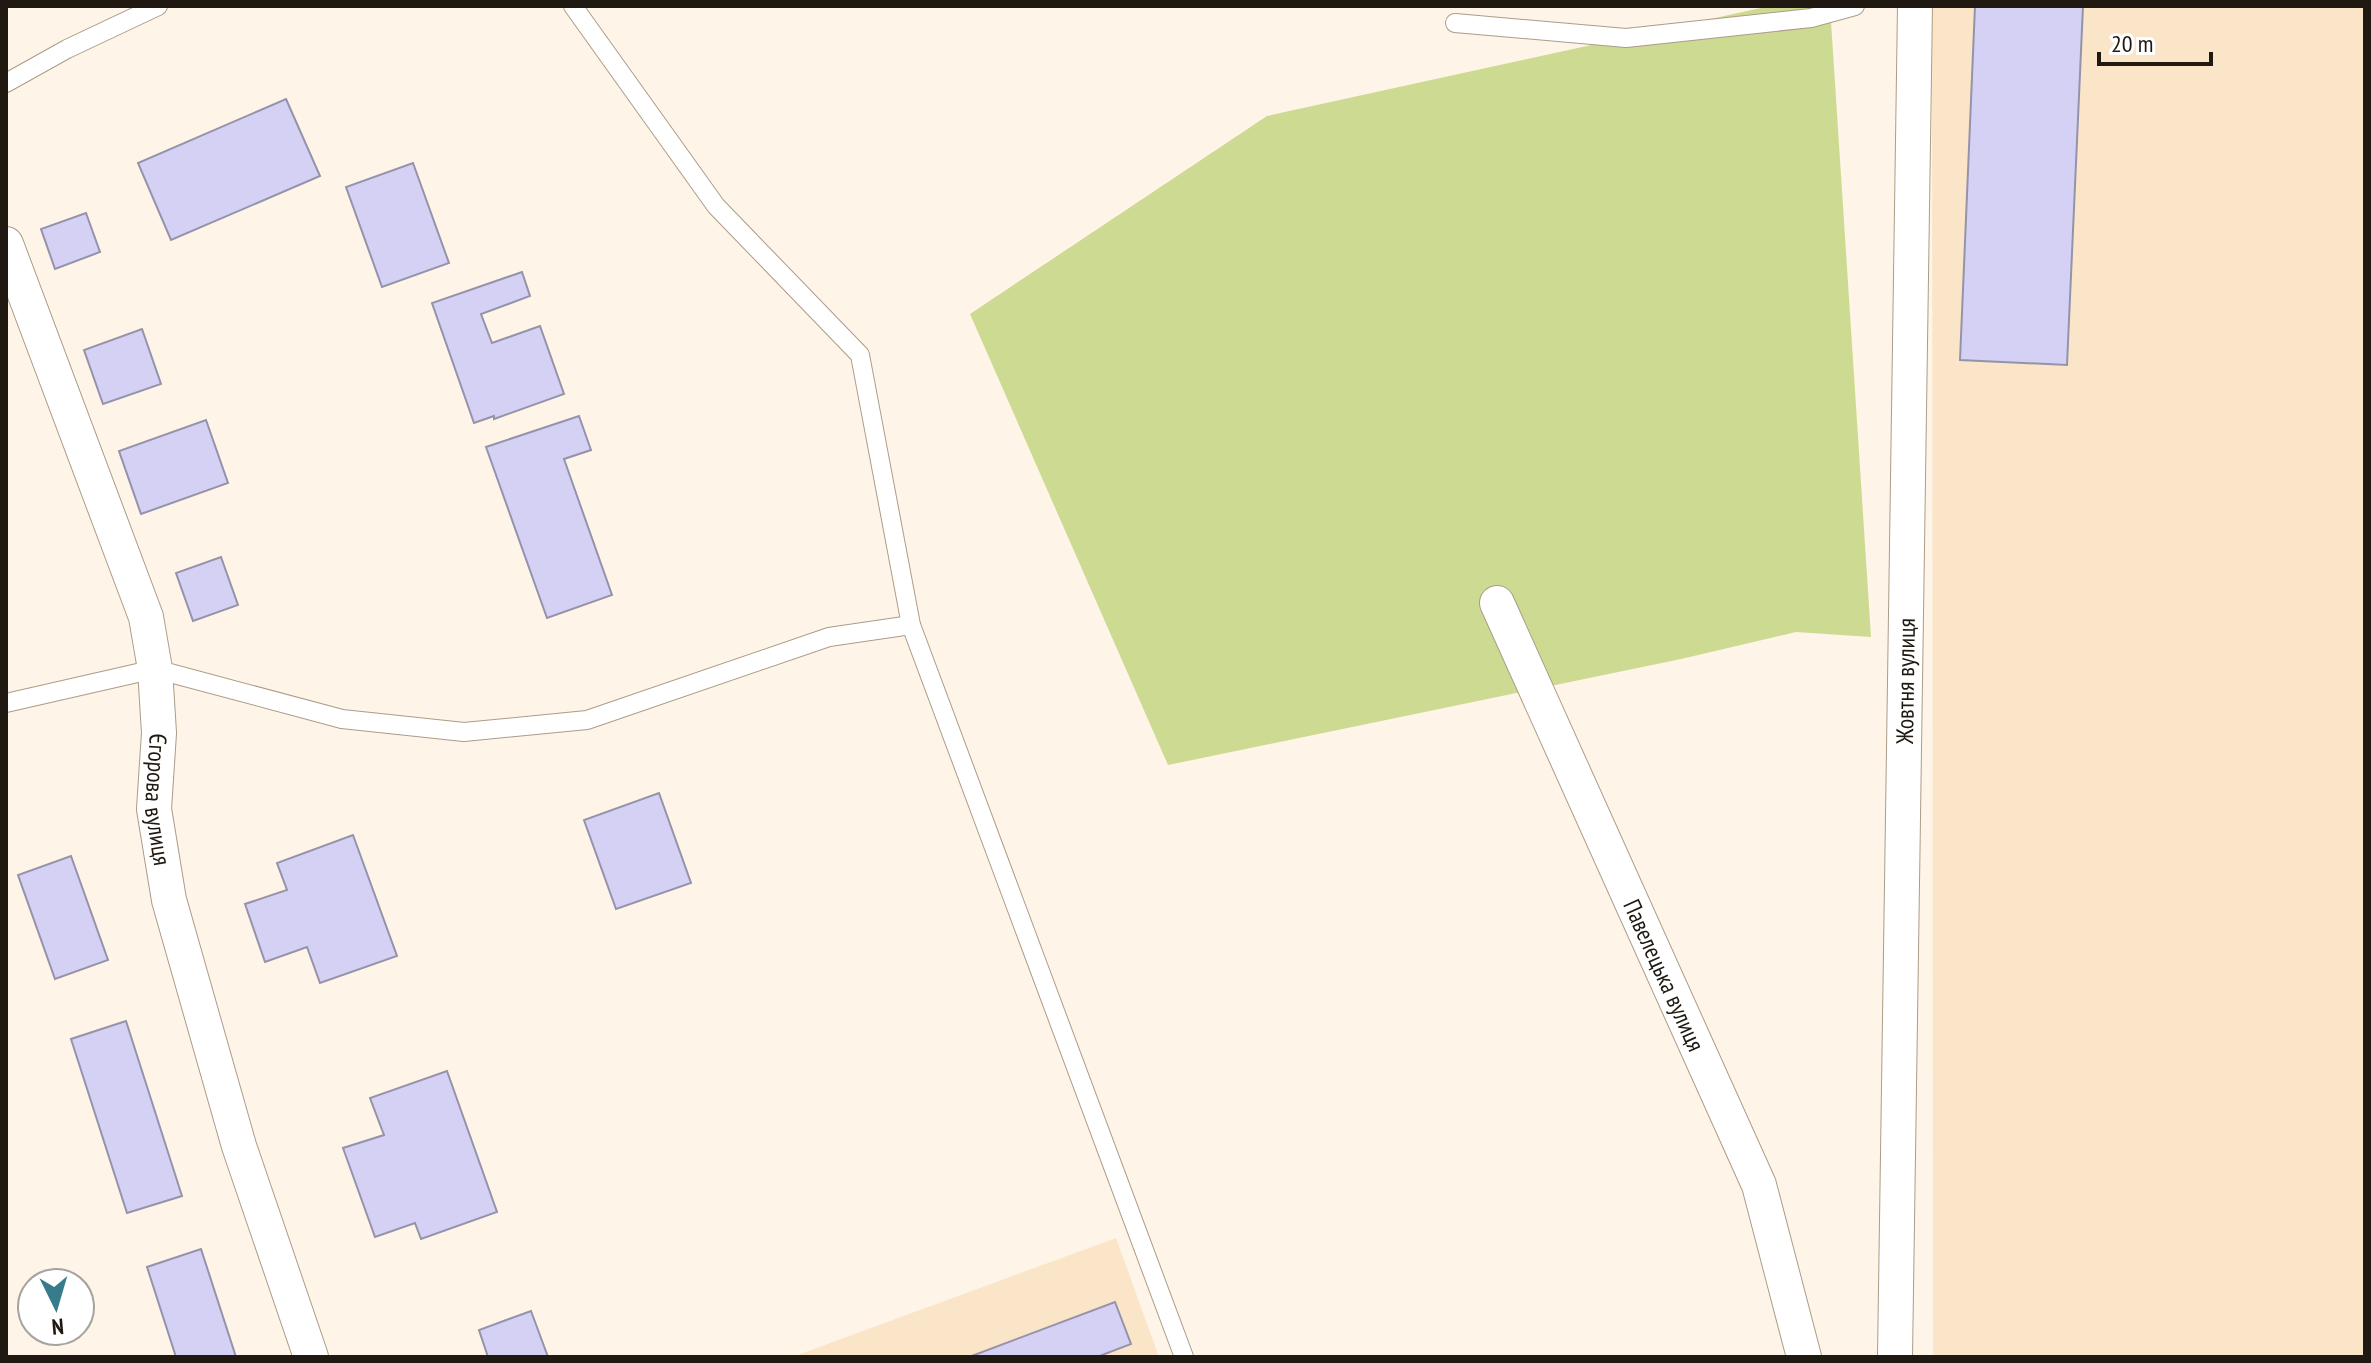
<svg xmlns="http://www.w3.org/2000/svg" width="2371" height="1363" font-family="'PT Sans Narrow',sans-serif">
  <rect width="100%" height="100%" fill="#fef4e7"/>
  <g fill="#fbe5c9">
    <polygon points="1932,6 2365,6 2365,1357 1933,1357"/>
    <polygon points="1116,1238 1159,1357 792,1357"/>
  </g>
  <polygon fill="#cdda92" points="1770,6 1830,6 1871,637 1796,632 1681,659 1168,765 970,314 1267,116"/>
  <g fill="#d5d1f5" stroke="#9593aa" stroke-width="2">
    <polygon points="1975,6 2083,6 2067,365 1960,360"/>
    <polygon points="286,99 320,176 171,240 138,163"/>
    <polygon points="413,163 449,263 382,287 346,187"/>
    <polygon points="86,213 100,252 55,269 41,229"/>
    <polygon points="522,272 530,296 481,314 492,343 540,326 564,394 494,419 494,416 474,423 432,303"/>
    <polygon points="142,329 161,384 103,404 84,350"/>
    <polygon points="579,416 591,450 564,459 612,595 547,618 486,447"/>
    <polygon points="206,420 228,483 141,514 119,451"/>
    <polygon points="221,557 238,605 193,621 176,573"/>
    <polygon points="659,793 691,883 616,909 584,820"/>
    <polygon points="353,835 397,956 320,983 307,947 265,962 245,904 287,890 277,863"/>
    <polygon points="71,856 108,960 55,979 18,875"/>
    <polygon points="126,1021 182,1196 127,1213 71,1039"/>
    <polygon points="447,1071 497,1212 421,1239 415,1223 375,1237 343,1148 384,1135 370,1098"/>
    <polygon points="201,1249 236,1357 176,1357 147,1267"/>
    <polygon points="1115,1302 1131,1344 1097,1357 969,1357"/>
    <polygon points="531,1311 548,1357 488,1357 479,1330"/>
  </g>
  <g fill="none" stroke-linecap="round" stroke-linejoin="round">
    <g stroke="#ac9c88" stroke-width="20">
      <g id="service">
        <polyline points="573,6 716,206 860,355 911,625 1184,1357"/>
        <polyline points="1455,23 1626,38 1811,18 1855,6"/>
        <polyline points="6,83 67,49 158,6"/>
        <polyline points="6,703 155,669 342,719 464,732 587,720 829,637 911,625"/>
      </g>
    </g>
    <g stroke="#ac9c88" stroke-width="36">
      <g id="minor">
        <path id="s1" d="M6,244L146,617L155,669L159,733L154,809L169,900L239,1146L311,1357"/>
        <path id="s2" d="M1497,603L1759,1185L1804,1357"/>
        <path id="s3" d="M1895,1357L1915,6"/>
      </g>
    </g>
    <use href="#service" stroke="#fff" stroke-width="18"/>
    <use href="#minor" stroke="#fff" stroke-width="34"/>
  </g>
  <g text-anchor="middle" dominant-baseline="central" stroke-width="8" stroke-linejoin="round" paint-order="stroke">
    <g font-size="24" fill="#1f1911" stroke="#fff">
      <text stroke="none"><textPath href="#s3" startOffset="676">Жовтня вулиця</textPath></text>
      <text stroke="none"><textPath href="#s1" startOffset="582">Єгорова вулиця</textPath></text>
      <text stroke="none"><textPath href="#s2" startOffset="408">Павелецька вулиця</textPath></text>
    </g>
  </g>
  <rect width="2371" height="1363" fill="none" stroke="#1f1911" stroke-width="16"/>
  <g transform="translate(56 1307) rotate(175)"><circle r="38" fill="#ffffff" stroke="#a5a3a0" stroke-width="2"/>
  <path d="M0-6L14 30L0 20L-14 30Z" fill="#387c8c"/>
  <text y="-12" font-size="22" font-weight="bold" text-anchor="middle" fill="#1f1911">N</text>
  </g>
  <path d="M2099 52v12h112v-12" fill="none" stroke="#1f1911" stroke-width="4"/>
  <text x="2111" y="52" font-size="24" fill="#1f1911" stroke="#ffffff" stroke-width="6" paint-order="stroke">20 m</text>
</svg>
